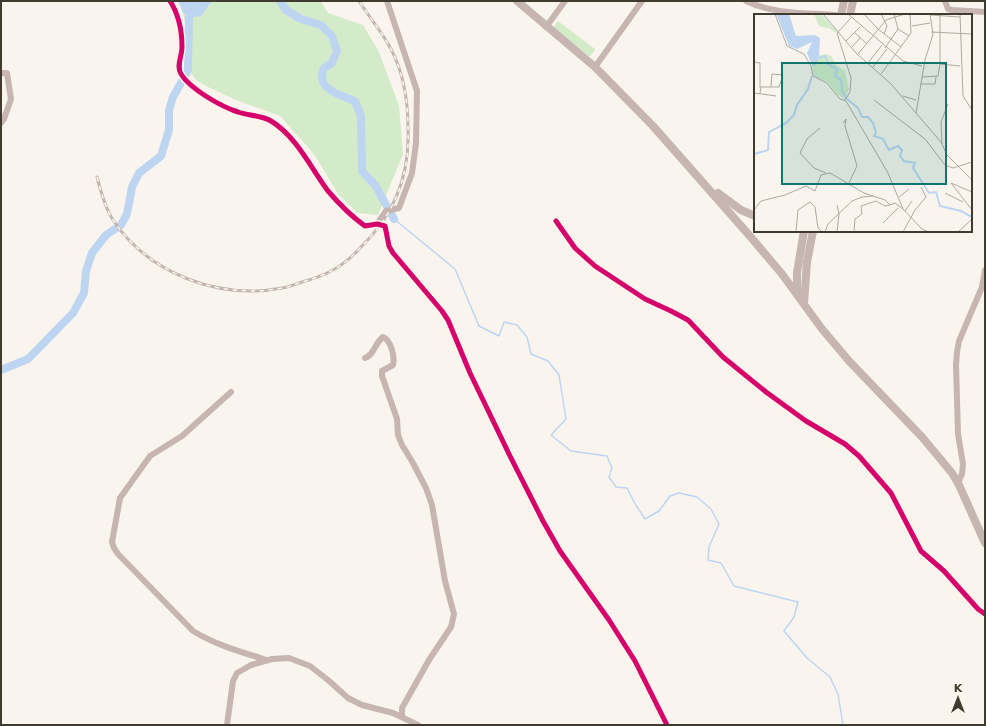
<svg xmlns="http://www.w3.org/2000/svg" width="986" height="726" font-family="'DejaVu Sans',sans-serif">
  <rect width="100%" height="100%" fill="#f9f5ee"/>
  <g fill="#d4ebca">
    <polygon points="212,1 321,1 328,13 363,25 378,50 399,106 403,154 378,215 357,213 338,194 314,154 280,116 236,100 210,88 197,81 184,65 188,39 183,13 189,18 201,16"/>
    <polygon points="558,21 595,49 594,52 590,56 589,56 553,28"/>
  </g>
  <polygon fill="#bed5f2" points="178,1 212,1 201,16 189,18 183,13"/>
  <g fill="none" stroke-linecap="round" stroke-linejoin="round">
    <polyline stroke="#bed5f2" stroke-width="1.5" points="394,219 455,269 479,326 499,336 504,322 517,325 527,337 531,354 548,361 559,375 566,419 551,435 571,451 607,456 612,468 609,477 616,487 627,488 634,502 645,519 659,511 670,496 679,493 697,497 711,509 719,524 709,547 708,560 721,563 734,586 798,602 794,617 784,631 807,658 830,677 838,694 843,725"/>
    <g stroke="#bed5f2" stroke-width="8">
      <path d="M280,1L286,10L301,19L321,25L332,36L337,51L332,63L324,68C323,71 321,75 322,78C323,91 345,97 355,101L361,116L362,171L375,185L394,219"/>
      <polyline points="186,74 188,69 189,18"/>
      <polyline points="1,370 28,359 73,313 84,293 86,271 92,253 106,235 121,225 127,214 132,187 139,173 161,156 169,130 169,110 173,97 182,81"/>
    </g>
    <g stroke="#c7b5b2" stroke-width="6">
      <path d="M170,1C179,15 182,31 182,47C182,56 176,66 181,74C190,89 222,107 238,112C249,116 261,115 271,121C296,136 311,168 328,191C340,205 351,216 365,226L377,224L385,226L389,246L393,253L442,311L448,320L470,373L509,454L543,521L560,551L609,620L635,661L667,725"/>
      <path d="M746,1C773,14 805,13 835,15"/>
      <polyline points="945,1 948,9 952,10 985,12"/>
      <polyline points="546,27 565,1"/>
      <polyline points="595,67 642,1"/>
      <polyline points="1,73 7,73 11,99 4,119 1,123"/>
      <polyline points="556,221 575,248 595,266 645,299 671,311 688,320 723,357 766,392 806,421 845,444 859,456 891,493 921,551 944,571 978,609 985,614"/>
      <polyline points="377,224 386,211 399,208 412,173 416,143 417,91 387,1"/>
      <path d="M365,358C374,355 375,343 383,337C391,340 395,357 393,365L382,371V376L397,419L398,435L402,445L413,463L426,488L432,505L445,581L454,614L451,627L429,660L402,708V717"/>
      <path d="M231,392L182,436L150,456L120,498L112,542L114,548L118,554L193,631C216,645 241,652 267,660"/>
      <polyline points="958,483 962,474 963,464 958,434 956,365 957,352 959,341 982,287 985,270"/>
      <polyline points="227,725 233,681 237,673 251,665 272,659 289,658 310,666 328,680 348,698 362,705 393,713 418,725"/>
    </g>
    <g stroke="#c7b5b2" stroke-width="8">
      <polyline points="517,1 595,67 653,126 749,235 782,274 822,329 849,361 922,437 952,473 959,485 985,543"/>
      <polyline points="841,15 844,1"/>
      <polyline points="850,15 853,1"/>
      <polyline points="718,193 741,210 755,216"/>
      <polyline points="797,293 797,273 804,231"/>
      <polyline points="804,303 807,262 813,231"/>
    </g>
    <g stroke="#c2b5b2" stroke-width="3">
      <path id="rail" d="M97,177C101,192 105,207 113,220C149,274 219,300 282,288C289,287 296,284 302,282C313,279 324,275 333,270C344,264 353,256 361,247C395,214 410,175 408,128C408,101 403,72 391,49C382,32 369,17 359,1"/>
    </g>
    <use href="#rail" stroke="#fdf6ea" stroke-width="1.5" stroke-dasharray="4.5" stroke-linecap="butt"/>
    <g stroke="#fdf6ea" stroke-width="8">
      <g id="cycleway">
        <path d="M170,1C179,15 182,31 182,47C182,56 176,66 181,74C190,89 222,107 238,112C249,116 261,115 271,121C296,136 311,168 328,191C340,205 351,216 365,226L377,224L385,226L389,246L393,253L442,311L448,320L470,373L509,454L543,521L560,551L609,620L635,661L667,725"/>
        <polyline points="556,221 575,248 595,266 645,299 671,311 688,320 723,357 766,392 806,421 845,444 859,456 891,493 921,551 944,571 978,609 985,614"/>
      </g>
    </g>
    <use href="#cycleway" stroke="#d6006c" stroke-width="5"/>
  </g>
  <g transform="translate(754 14)">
    <rect width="218" height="218" fill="#f9f5ee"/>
    <path d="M60,0L69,2L83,17L81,19L77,15L65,12ZM71,40L77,42L82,51L91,57L95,75L91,85L84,81L74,68L60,62L58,51L64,42Z" fill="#d4ebca"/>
    <path d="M22,0H35L42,22L61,21L66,24L65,44L61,52L58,51L53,39L58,28L43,35L35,32Z" fill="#bed5f2"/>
    <path fill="none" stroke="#bed5f2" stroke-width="2" d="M65,44L71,42L75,51L83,55L81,62L87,66L88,77L93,85M93,85L104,94L108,103H114L119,109L122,119L120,122L129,125L135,136L144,132L148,136L146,142L150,147L161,149L159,154L175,179L182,178L186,192L207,197L218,203M0,140L14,136L15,118L32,109L40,101L43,91L54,75L58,62"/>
    <path fill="none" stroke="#afaaa1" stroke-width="1" d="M21,0L33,32L50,40L57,52L59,62L73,69L86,85L92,87L134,159L149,195L168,215L175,218M69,0L102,39L137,70L187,128L193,141L218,166M94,0L149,47L168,52M110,0L124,15L147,33M127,0L133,12L130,20M140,0L144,15L155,22M186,0V50L206,52M206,0L209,82L218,96M177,1L206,3M158,12L176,9M100,18L113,30M177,18L218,20M92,27L106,13M98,33L106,24M131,34L144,15M104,40L132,6L151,0M0,48L6,49V74M114,49L128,31M119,53L133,35M127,60L157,19L156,0M168,63L184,62L186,50M166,70H181L182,63M0,79L22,82M6,79L7,73H25L29,61L18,60L17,73M149,82L162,86M91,86L96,78L97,64L83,19L97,4M120,86L171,125L191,151L199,154L218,148M162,99L171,46L179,20L176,0M89,109L92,105L91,112L103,152L95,169M66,114L53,125L46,139L60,154L72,159M188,130L187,108L194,90M218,178L197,169L218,196M191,179L209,188M145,183L155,175M0,196L7,187L31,181L52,172L61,177L67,161L76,159L110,179L131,186L136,191L141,189L149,195M151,197L158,187M129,209L144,194M42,218L44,196L56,188L61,193L64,214L68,218M71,218L74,210L98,187L108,183L119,182M83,218L85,200L83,191M100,218L101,205L108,200L107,192L122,187L131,192L136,191M149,218L161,196L172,183L167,173M204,218L218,205"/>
    <path fill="#0f766e" fill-opacity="0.15" stroke="#0f766e" stroke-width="2" d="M28,49H192V170H28Z"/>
    <rect width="218" height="218" fill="none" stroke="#413a2e" stroke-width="2"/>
  </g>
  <rect width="986" height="726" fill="none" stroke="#413a2e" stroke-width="4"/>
  <g transform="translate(958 698)" stroke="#fdf6ea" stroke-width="3" paint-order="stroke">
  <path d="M0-3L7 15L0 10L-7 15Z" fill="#413a2e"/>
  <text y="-6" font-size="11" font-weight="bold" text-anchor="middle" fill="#413a2e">K</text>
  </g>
</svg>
